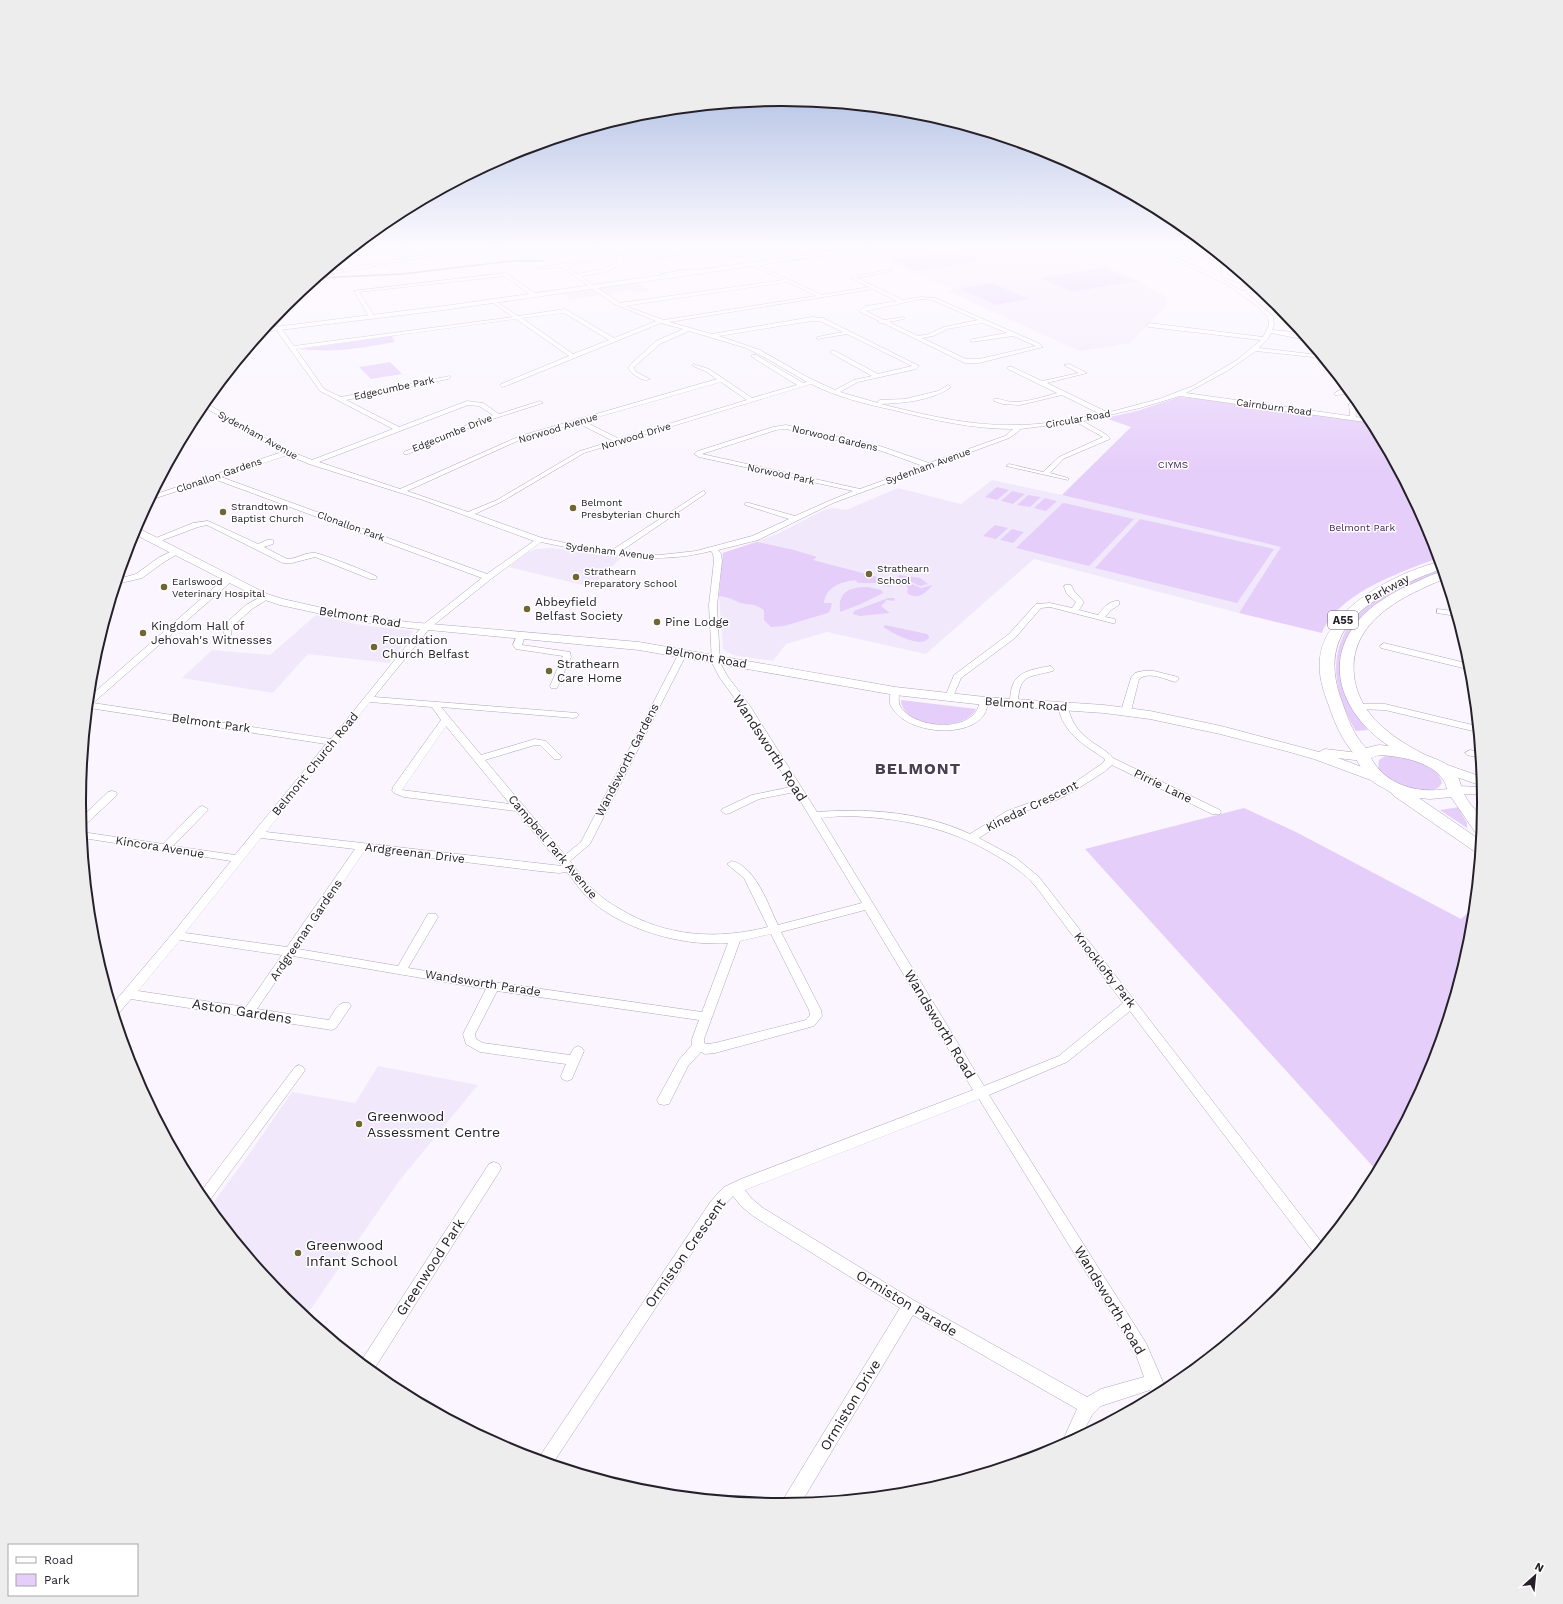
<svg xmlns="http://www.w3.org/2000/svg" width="1563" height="1604" font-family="'Work Sans',sans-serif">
  <rect width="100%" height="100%" fill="#faf5ff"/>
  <g fill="#f2e8fb">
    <polygon points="886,247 1063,247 1117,269 1168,298 1164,308 1130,343 1080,351 947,291 952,290 951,288 955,286 939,284 892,263 883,258 880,253 873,249"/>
    <polygon points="639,283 651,291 636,293 631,290 572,300 563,293"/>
    <polygon points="992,480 1062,495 1282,547 1239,613 1034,559 926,654 827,632 786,644 773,661 733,655 723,649 719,596 723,553 777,534 824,510 833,508 846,510 898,488 961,504"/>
    <polygon points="549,548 561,549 621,558 591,587 509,567 527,553 536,549"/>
    <polygon points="316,615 361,625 414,631 389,663 308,654 273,693 182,678 212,650 270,655"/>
    <polygon points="378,1066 478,1085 399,1181 306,1316 285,1299 210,1207 252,1150 292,1092 355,1103"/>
  </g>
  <g fill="#e5cefa">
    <polygon points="787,247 855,247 803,255"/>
    <polygon points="954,250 980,261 916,271 890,259"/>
    <polygon points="1103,268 1137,281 1072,292 1040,278"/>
    <polygon points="992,283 1029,299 996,305 960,289"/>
    <path d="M392,336L395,342C360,348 336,353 300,349Z"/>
    <polygon points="390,362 402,374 371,379 359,367"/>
    <path d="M1179,397L1230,402L1371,423L1431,533L1438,558C1401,572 1338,593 1322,633L1239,613L1281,547L1062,495L1131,427L1105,418L1137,411Z"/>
    <polygon points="997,487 1009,490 997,500 985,497"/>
    <polygon points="1012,491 1025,494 1013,504 1001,501"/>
    <polygon points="1028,495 1041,497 1030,507 1017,505"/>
    <polygon points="1045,498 1057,501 1046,511 1034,508"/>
    <polygon points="1063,503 1064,503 1134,519 1089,566 1016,548"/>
    <polygon points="1140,519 1274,549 1237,603 1095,568"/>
    <polygon points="995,525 1008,528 996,539 983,536"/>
    <polygon points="1012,529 1024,532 1013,543 1000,540"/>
    <path d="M757,542L794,550L817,557L813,560L889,580L892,585L890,587L876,583H858L855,580C840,582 826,587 824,603H832L830,611L828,613L784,626L771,627L764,620V610C753,602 748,606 738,602C732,599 727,597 719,596L723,553Z"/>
    <path d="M1442,569L1443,573C1430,578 1415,582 1403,589C1396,593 1350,635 1347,640C1332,667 1348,709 1368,730L1356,731C1325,679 1328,627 1383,595C1401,584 1422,577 1442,569Z"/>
    <path d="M899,575L920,578L928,584L921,586C914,585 906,576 900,581L902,585L900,586L895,580Z"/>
    <path d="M903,580L921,588L933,585C925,593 918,601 907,593L908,588Z"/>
    <path d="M868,587L881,590L883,593L861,604L840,612C840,607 839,603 841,599C844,588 859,587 868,587Z"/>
    <polygon points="888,598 894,598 895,601 887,600 881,606 890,613 860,616 853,614 854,611"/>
    <path d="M885,625L927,634L929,636V638C920,649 893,633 883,627Z"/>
    <path d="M901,700L976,709C965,733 902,728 901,700Z"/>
    <path d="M1385,756C1406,755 1436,760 1442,783L1438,788L1430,791L1420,790L1399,786L1378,770L1379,760Z"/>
    <polygon points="1460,807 1461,813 1467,823 1467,828 1440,810"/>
    <polygon points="1244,808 1296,832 1461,919 1474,907 1470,939 1430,1071 1377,1171 1085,849"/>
  </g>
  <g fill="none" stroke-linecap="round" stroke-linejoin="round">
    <polyline stroke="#a891bd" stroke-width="1.5" points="317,278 402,274 513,261 543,261"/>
    <g stroke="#b2a5bd" stroke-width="1">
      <g id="minor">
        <polygon points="356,247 361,247 371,253 367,254"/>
        <polygon points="401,247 406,247 420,256 488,247 501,247 419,258 320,276 324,273 415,256"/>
        <path d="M587,247H598L549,254L563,264L591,260L589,262L566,266L577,274L604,269L619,261L617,256L626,255V257L622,258L623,262C611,273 595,274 580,276L620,303L784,280L751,265L753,263L822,295L869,287L851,278L855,276L894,269L892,271L857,278L903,300L921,297L935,298L1038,343L1043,347L979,363H965L883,323H879V321L860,312V310L867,306L897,301L873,289L669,322L712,334L812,317L823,318L919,366L916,369L858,382L840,392L878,403V401L880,400L905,399L938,391L948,385L950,386V388C930,401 904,403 881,404C925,415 970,426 1016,425C1044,425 1073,419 1100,414L1062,395L1020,405L1003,404L994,401V399C1000,398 1006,402 1013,402C1028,402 1043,397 1057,393L1008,369V367H1012L1042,381L1079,373L1064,365L1069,364L1087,373L1047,383L1107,412L1114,411L1159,399L1193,386L1237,360L1261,340L1149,327L1146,325L1149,323L1263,337L1269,325L1268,317L1256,305L1226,284L1192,268L1140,247H1146L1175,258L1213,252L1216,254L1180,260L1213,274L1242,291L1258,289L1261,291L1246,293L1273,316L1274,325L1272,330C1283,331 1300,331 1307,340L1271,333L1267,340L1259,348L1319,355L1322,358L1256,351L1227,371L1186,393L1350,416L1349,404L1355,399L1357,402L1355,404L1356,417L1369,419L1372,423L1180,396L1140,408L1083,421L1107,435L1110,439L1063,459L1050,473L1068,478V480L1006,466L1009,464L1043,472L1059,457L1103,437L1076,422L1020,429L1018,432L1009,438L833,503L758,540L718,550L721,554L722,561L717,605L720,663L728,677L750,706L817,812C869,808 923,812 970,834L1007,811L1051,795L1068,787L1103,763L1105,760L1104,758C1082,744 1064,733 1058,707L1063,704L1068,707C1072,726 1082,736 1098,746C1104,750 1109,753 1113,758L1220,810L1221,812L1220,814H1212L1112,765L1104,772L1074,791L1059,799L1015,815L979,838L1016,858L1039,877L1323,1244L1314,1253L1130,1011L1067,1062L989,1095L1146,1343L1166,1389L1152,1396L1150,1390L1101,1406L1092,1415L1082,1434L1064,1444L1063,1440L1077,1409L913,1315L801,1503L782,1504L784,1498L900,1308L753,1216L741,1206L733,1196L721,1209L553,1463L538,1459L711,1201L724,1187L741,1179L973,1090L865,910L781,932L821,1010L822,1016L814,1026L715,1053L705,1054L701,1052L688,1066L669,1104L664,1105L659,1104L657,1100L679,1060L692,1045V1039L699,1020L497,991L475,1034L476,1039L483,1043L570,1055L574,1048L578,1046L582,1048L584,1051L573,1076L572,1079L567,1081L562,1079L561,1076L566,1064L480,1052L466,1044L463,1034L486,989L293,956L257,1009L329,1020C334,1012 339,1000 349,1003L351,1006L336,1028L332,1030L131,999L118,1014L116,1015L112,1005L173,933L231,861L83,838L82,832L163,844L199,807L203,806L208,809L207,811L173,846L235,855L326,744L89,708V697L226,577H229L233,579L232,581L93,703L331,739L424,624L482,578L214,479L150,500L153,495L282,452L202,406L206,403L280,447L312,460L393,429L320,391L275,328L276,327H280L294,346L513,317L492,302L494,300L518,316L565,309L614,338L656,321L614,304L562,267L536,269L538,267L559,265L544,255L522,254L515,251L517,250L523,252H541ZM788,282L816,296L664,320L625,306ZM921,299L932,300L978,320L944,327L929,334L918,336L889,322L904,319V317L884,320L866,311ZM564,313L609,340L573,354L522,318ZM516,319L569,356L501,384V386L503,387L661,323L683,329L656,341L631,364L628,368C632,374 643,383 650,379L636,372L634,368L635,366L660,344L689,331L746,348L766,358L807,382L803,383L756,355H752V357L797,385L752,398L709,369L693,364V366L705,371L717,379L520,436L400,489L319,462L468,405L479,406L493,415L476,421L404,452V454H408L480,423L543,403L540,401L499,414L483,403L467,401L399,427L346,400L448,379L450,378V376L341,397L324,389L296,349ZM812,321H820L843,332L817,337V339L847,334L912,366L878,374L835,351H831V353L872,376L854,380L835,390L809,378L760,350L719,336ZM983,323L1007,333L973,339L970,341L971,342L1013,336L1036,346L979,359H966L922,338L933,336L947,329ZM721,382L747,400L619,439L584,421ZM811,384C837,397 865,404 893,410C933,420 972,429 1013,429L1005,436L929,463L880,446L786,425L773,427L698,451L694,454L699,457L853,491L829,501L795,516L749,503H745V505L789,519L752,536L696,551L660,555L621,551L705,494V492L703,491L612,550L595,549L542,538L475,514L501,502L584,453ZM578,423L613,441L580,451L497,500L468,512L407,491L524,438ZM786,429L876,449L923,466L860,489L702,454L776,430ZM288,455L309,464L423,500L534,541L487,574L221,477ZM541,542C598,554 654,566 711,551L713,554L714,561L709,605L712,663L720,678L741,707L791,787L752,795L722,809L721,811L726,814L730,813L759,799L795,792L862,903L778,925C768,905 756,867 732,861L727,864L744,878L768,927C717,940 666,937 620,909C611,904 602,898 595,891C585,882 577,871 570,861L590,844L687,653L686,651H680L679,653L581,842L565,855L485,760L535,745H540L554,759H560L562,757L546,741L535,739L481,755L441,707L574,718L577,717L579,715L577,713L374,697L430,628L491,579ZM370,702L432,707L441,720L393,787L392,791L394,793L404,797L516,811L562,866L266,832ZM446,726L510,804L402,790ZM843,816C898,817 950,827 997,856C1009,863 1022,872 1031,881C1042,893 1051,908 1061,920C1082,948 1102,975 1123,1003L1059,1056L984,1086L821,818ZM261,838L355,849L287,947L185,933ZM365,850L539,871L559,873L567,872C573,880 579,888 586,896C619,929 683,947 728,943L702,1012L493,982L408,968L438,917L436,914H428L398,966L298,949ZM771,934L809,1010L810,1015L806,1020L715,1043L707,1044L704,1043V1039L740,941ZM180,940L282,955L246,1007L138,991ZM979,1099L1135,1352L1144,1377L1101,1389L1087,1397L915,1301L763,1208L751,1198L745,1190Z"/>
        <polygon points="657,247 662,247 673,256 681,255 683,256 656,260 656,258 668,256"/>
        <polygon points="748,247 753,247 777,261 773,262 760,254 731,258 729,257 756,252"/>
        <path d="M1220,264H1224L1227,269V275C1235,278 1246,279 1252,284L1237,282L1223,277Z"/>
        <polygon points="690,269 698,272 696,273 690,271 663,275 661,274"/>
        <polygon points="506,273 536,294 536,296 532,296 505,276 359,292 375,317 372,319 369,317 354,291"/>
        <polygon points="1340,390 1348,390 1351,394 1335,395 1335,393"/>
        <path d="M208,521L258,544L267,540H273V544L264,547L287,559C297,559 305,552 315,553C320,553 374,574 377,577L376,579H370L315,557L292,563H283L207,525L198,527L158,542H155L151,540L193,523Z"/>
        <polygon points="174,550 180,550 181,552 164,562 142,578 117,584 118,579 136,574 158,558"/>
        <path d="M1065,585H1071L1074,591L1084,602L1079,610L1098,615C1103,608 1110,600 1119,601V605L1111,610L1105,617L1115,619V623H1112L1050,607L1041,608L1015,638L961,678L952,699H946L945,697L954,675L1009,634L1036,604L1050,603L1072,608L1076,602L1067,594L1064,587Z"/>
        <polygon points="264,595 267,595 271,597 252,609 232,627 231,635 225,635 224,633 225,624 246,605"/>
        <polygon points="1437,609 1454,611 1456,616 1437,613"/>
        <polygon points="518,633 521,633 525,635 522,645 570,652 571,657 557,688 551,688 550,686 563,656 516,649 513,645"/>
        <polygon points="1384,643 1470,664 1471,670 1381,648 1380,646"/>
        <path d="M1050,666L1054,669L1053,671C1029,677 1019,674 1018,703L1017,705H1011L1010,703C1010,673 1024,671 1050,666Z"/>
        <path d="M1143,671H1154L1178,677L1179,679L1175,682C1164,679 1149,671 1139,679L1131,711L1126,714L1123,713L1121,711L1131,678L1135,673Z"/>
        <path d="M895,688L899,691C899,696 898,702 900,706C912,727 960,732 975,713C978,710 979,703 982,699L985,698L989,701C988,705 986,711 984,715C966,740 904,733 891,706C889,702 890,696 891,691Z"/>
        <polygon points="1357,704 1385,704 1477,726 1477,732 1385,710 1354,709 1352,707 1354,705"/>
        <polygon points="1470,750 1479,752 1480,758 1467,755 1465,753"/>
        <polygon points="112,791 116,792 117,794 116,796 85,825 81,826 81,818 108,792"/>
        <polygon points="299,1065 303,1067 305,1070 303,1073 207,1204 199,1194 295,1067"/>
        <polygon points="494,1162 499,1164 501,1168 499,1172 373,1371 361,1361 489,1164"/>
      </g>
    </g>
    <g stroke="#b2a5bd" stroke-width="1">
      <g id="secondary">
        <polygon points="860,247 876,247 873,249 444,310 263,332 266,328 444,306"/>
        <polygon points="136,527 267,594 283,599 349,614 408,622 639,642 895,687 985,697 1104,705 1150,711 1221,726 1319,752 1325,749 1368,754 1370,757 1368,760 1363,761 1338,758 1386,776 1388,779 1386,782 1381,783 1376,782 1314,759 1286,751 1220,734 1150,719 1104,713 985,705 895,695 639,650 408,628 349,620 280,605 259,598 132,533"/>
        <polygon points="1439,762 1482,777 1482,786 1434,769 1432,766 1434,763"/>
        <polygon points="1456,786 1482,787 1483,795 1451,793 1449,790 1451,787"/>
      </g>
    </g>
    <g stroke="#b2a5bd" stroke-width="1">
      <path id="trunk" d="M1439,562L1441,569C1381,592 1313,622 1341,699C1347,716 1353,735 1366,748L1379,745L1389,746C1346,718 1321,667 1357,622C1372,604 1393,592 1414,583C1423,579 1432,574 1442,572L1444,579C1400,597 1344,624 1355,682C1359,701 1370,717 1385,729C1395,738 1407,745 1418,751C1429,758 1443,759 1453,770C1460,777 1459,782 1463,791C1466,801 1476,810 1482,818L1481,833L1475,832L1451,797L1430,799L1419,798L1480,840L1479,852L1474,851L1394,796C1389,789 1379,787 1372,781C1364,774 1360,766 1355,757L1356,756C1343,742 1335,724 1329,706C1323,690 1318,675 1320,658C1325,609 1397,572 1439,562ZM1379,755C1401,756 1442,763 1447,789C1418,794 1385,785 1371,758Z"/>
    </g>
    <use href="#minor" fill="#fff" fill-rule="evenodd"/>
    <use href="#secondary" fill="#fff" fill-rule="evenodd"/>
    <use href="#trunk" fill="#fff" fill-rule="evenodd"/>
  </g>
  <linearGradient id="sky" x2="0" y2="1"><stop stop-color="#8ea6d7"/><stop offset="0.52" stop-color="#fdfaff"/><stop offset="1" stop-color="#fdfaff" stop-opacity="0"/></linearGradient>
  <rect width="1563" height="472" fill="url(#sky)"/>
  <g fill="#706633" stroke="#fff" stroke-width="1.5">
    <circle cx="573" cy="508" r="4"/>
    <circle cx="223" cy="512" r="4"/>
    <circle cx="869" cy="574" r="4"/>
    <circle cx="576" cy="577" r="4"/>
    <circle cx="164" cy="587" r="4"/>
    <circle cx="527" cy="609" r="4"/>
    <circle cx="657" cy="622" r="4"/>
    <circle cx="143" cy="633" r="4"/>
    <circle cx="374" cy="647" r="4"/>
    <circle cx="549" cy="671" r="4"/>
    <circle cx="359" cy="1124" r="4"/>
    <circle cx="298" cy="1253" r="4"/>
  </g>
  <g text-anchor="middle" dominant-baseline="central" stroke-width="3" stroke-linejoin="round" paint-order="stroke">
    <g font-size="10" fill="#252029" stroke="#fff">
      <text transform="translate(394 388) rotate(-12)">Edgecumbe Park</text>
      <text transform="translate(1274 407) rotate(8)">Cairnburn Road</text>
      <text transform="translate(1078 419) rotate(-10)">Circular Road</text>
      <text transform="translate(558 428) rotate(-17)">Norwood Avenue</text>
      <text transform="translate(452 433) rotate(-22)">Edgecumbe Drive</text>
      <text transform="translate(258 435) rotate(29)">Sydenham Avenue</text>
      <text transform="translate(636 436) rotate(-17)">Norwood Drive</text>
      <text transform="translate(835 438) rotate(13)">Norwood Gardens</text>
      <text transform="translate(928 466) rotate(-20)">Sydenham Avenue</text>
      <text transform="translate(781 474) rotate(12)">Norwood Park</text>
      <text transform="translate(219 475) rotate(-19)">Clonallon Gardens</text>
      <text transform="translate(351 526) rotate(20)">Clonallon Park</text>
      <text transform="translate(610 551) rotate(7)">Sydenham Avenue</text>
    </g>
    <g font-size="10" fill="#3b1b51" stroke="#fff">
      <text x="1173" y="464">CIYMS</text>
      <text x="1362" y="527">Belmont Park</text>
    </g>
    <g font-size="10" fill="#252029" stroke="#fff" text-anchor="start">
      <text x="581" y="502">Belmont<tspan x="581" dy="12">Presbyterian Church</tspan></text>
      <text x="231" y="506">Strandtown<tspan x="231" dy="12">Baptist Church</tspan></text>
      <text x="877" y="568">Strathearn<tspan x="877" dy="12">School</tspan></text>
      <text x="584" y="571">Strathearn<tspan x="584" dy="12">Preparatory School</tspan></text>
      <text x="172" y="581">Earlswood<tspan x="172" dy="12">Veterinary Hospital</tspan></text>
    </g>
    <rect fill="#fff" stroke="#666369" stroke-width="1" x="1328" y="611" width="30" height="18" rx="3"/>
    <g font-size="11" font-weight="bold" fill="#252029">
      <text x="1343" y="620">A55</text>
    </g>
    <g font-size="12" fill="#252029" stroke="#fff">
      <text transform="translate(1387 589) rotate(-28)">Parkway</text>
      <text transform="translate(360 617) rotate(9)">Belmont Road</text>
      <text transform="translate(706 657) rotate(10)">Belmont Road</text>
      <text transform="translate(1026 704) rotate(4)">Belmont Road</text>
      <text transform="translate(211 723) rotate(8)">Belmont Park</text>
      <text transform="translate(627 760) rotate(-63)">Wandsworth Gardens</text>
      <text transform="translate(315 764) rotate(-51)">Belmont Church Road</text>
      <text transform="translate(1163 786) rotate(26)">Pirrie Lane</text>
      <text transform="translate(1032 806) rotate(-26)">Kinedar Crescent</text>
      <text transform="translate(160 847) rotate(9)">Kincora Avenue</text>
      <text transform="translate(553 847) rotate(50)">Campbell Park Avenue</text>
      <text transform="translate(415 853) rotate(7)">Ardgreenan Drive</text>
      <text transform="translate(306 930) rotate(-56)">Ardgreenan Gardens</text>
      <text transform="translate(1105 970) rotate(52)">Knocklofty Park</text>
      <text transform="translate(483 983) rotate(9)">Wandsworth Parade</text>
    </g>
    <g font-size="12" fill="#252029" stroke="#fff" text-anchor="start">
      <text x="535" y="602">Abbeyfield<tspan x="535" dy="14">Belfast Society</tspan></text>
      <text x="665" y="622">Pine Lodge</text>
      <text x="151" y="626">Kingdom Hall of<tspan x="151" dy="14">Jehovah's Witnesses</tspan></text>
      <text x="382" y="640">Foundation<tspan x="382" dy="14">Church Belfast</tspan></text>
      <text x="557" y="664">Strathearn<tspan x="557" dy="14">Care Home</tspan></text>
    </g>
    <g font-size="14" fill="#252029" stroke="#fff">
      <text transform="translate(770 748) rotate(57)">Wandsworth Road</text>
      <text transform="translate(242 1011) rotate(9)">Aston Gardens</text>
      <text transform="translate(940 1024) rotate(59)">Wandsworth Road</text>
      <text transform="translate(685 1253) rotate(-55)">Ormiston Crescent</text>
      <text transform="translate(430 1267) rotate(-57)">Greenwood Park</text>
      <text transform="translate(1110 1300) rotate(59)">Wandsworth Road</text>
      <text transform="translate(907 1303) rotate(31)">Ormiston Parade</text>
      <text transform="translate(850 1405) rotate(-59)">Ormiston Drive</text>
    </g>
    <g font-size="14" fill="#252029" stroke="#fff" text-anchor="start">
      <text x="367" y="1116">Greenwood<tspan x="367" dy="16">Assessment Centre</tspan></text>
      <text x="306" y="1245">Greenwood<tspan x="306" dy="16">Infant School</tspan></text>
    </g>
    <g font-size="16" font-weight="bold" letter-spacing="1" fill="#493f53" stroke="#fff">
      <text x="918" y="768">BELMONT</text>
    </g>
  </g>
  <path d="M0 0H1563V1604H0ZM781 106H782A695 695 0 0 1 1477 801V803A695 695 0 0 1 782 1498H781A695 695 0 0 1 86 803V801A695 695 0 0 1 781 106Z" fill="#eeedee" fill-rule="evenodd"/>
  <path fill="none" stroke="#252029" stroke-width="2" d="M781 106H782A695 695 0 0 1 1477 801V803A695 695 0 0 1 782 1498H781A695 695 0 0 1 86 803V801A695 695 0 0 1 781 106Z"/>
  <rect x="8" y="1544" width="130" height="52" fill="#ffffff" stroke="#a8a6a9"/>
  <rect x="16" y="1557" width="20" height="6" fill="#ffffff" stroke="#a8a6a9"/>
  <text x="44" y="1564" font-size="12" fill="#252029">Road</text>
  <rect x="16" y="1574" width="20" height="12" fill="#e5cefa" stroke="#a8a6a9"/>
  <text x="44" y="1584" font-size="12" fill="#252029">Park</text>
  <g transform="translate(1535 1576) rotate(27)" stroke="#ffffff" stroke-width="3" paint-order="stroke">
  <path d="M0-3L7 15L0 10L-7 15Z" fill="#252029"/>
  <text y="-6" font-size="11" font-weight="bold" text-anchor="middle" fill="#252029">N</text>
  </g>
</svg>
